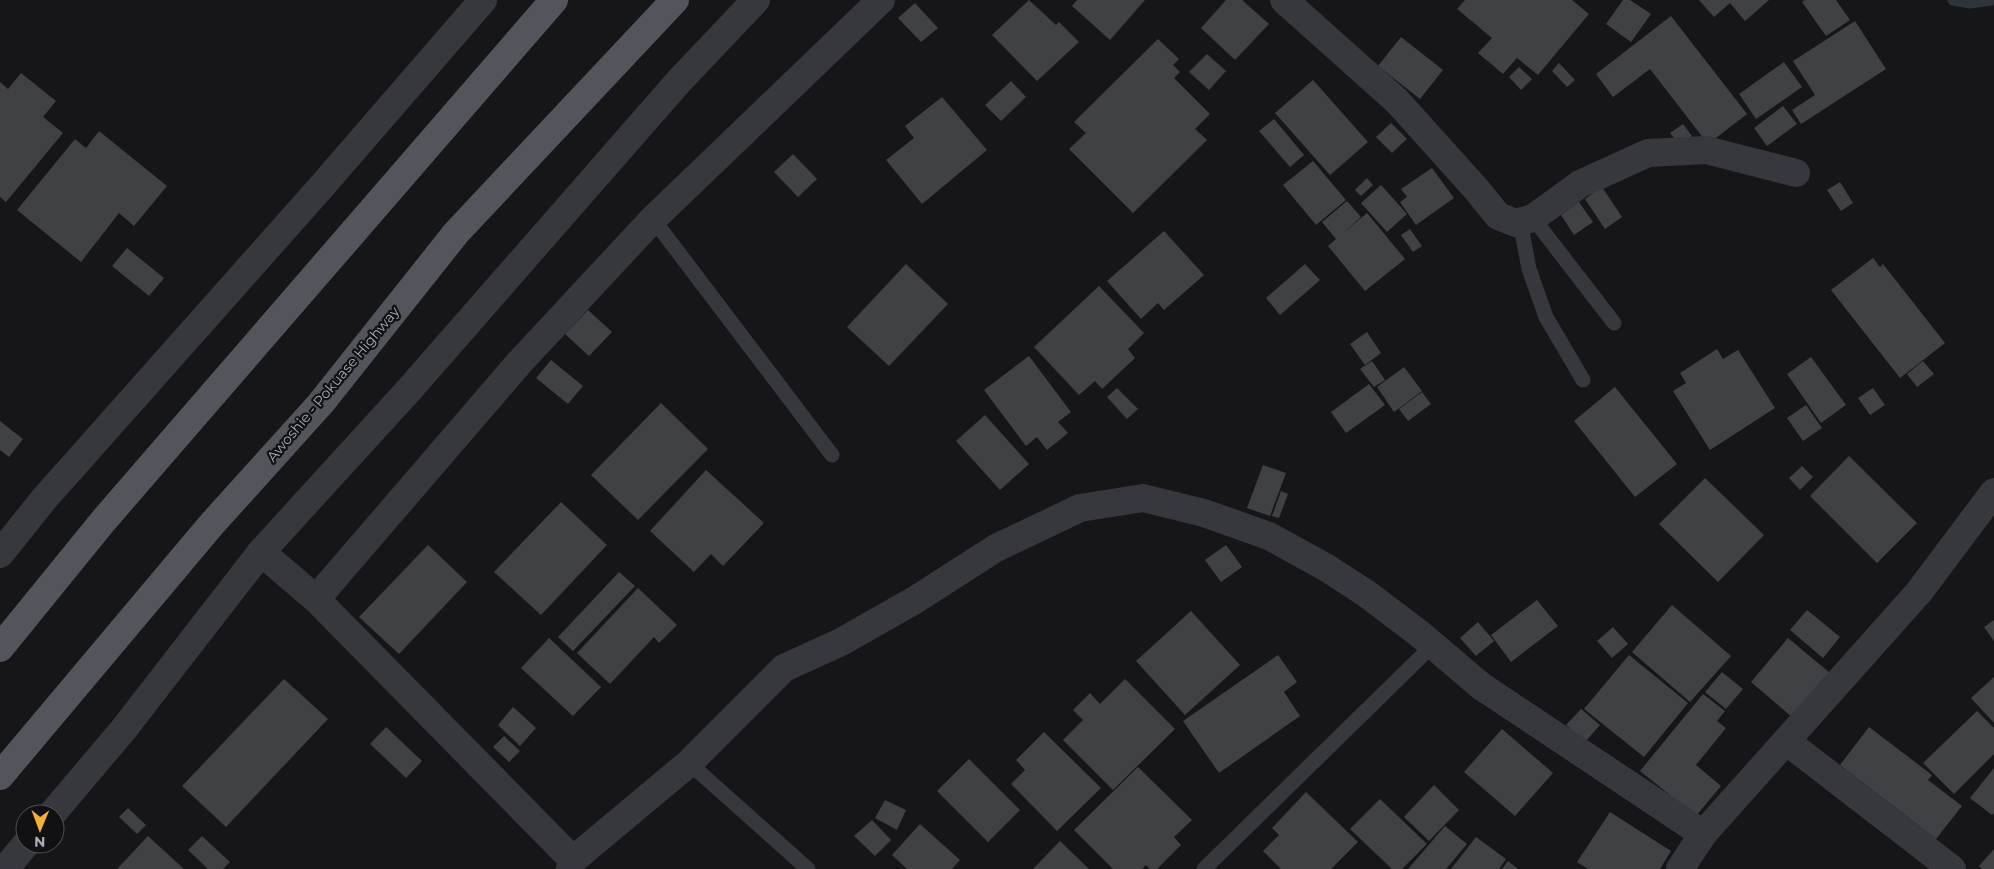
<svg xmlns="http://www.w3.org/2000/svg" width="1994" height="869" font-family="Montserrat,sans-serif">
  <rect width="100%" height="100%" fill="#161618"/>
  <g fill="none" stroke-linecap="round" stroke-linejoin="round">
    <polyline stroke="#2c353c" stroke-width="11" points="1953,0 1970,3 1992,0"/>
  </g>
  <g fill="#404145">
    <polygon points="1029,0 1056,25 1059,22 1079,42 1037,81 992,35"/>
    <polygon points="1077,0 1145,0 1110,40 1072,6"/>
    <polygon points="1226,0 1242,0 1269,24 1235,60 1201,28"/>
    <polygon points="1465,0 1572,0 1589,14 1538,75 1517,58 1503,74 1478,53 1492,38 1457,9"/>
    <polygon points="1623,0 1630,0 1651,14 1631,42 1606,24"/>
    <polygon points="1699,0 1769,0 1745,21 1730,3 1714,17"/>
    <polygon points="1805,0 1836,0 1850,20 1826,36 1802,2"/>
    <polygon points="915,3 938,28 921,42 898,18"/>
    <polygon points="1671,16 1747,114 1708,144 1650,69 1613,97 1596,74"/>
    <polygon points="1855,21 1886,69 1801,124 1792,110 1815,95 1793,61"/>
    <polygon points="1401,37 1443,70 1420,99 1378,66"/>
    <polygon points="1158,39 1179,59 1173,65 1180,72 1174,78 1210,114 1195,129 1207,140 1133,213 1069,149 1086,133 1074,122"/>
    <polygon points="1207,54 1226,71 1209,90 1189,72"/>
    <polygon points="1784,62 1802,87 1756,119 1739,94"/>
    <polygon points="1559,63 1575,80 1567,87 1552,71"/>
    <polygon points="1519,67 1532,79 1521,90 1509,77"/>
    <polygon points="21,73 56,101 43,117 63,133 6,202 0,197 0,82 8,89"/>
    <polygon points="1313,80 1368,142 1330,175 1275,113"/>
    <polygon points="1011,81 1026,97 1001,121 985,105"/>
    <polygon points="942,97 987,150 922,204 886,160 914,138 905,126"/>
    <polygon points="1783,106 1797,124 1767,146 1754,128"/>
    <polygon points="1274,119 1304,155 1290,167 1259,131"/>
    <polygon points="1391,123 1407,139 1392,153 1376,137"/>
    <polygon points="1683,124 1692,136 1680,145 1670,133"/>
    <polygon points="99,131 167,186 134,226 119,213 81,262 17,210 75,139 86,148"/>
    <polygon points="793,154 817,179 798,197 774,172"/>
    <polygon points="1313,161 1346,200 1316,225 1283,185"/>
    <polygon points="1432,168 1454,198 1416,225 1400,202 1407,197 1401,189"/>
    <polygon points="1367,178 1373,185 1361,196 1355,190"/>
    <polygon points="1840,182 1853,203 1841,211 1827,190"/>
    <polygon points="1381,185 1407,214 1387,232 1361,203"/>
    <polygon points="1602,187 1622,217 1605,229 1585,199"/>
    <polygon points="1347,201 1361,217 1343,233 1367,213 1405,259 1365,291 1328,246 1336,239 1322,222"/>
    <polygon points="1579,202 1593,222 1574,235 1561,215"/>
    <polygon points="1410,229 1422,246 1413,252 1401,235"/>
    <polygon points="1164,231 1204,275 1164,310 1158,303 1141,319 1107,281"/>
    <polygon points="127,248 164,278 149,296 112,266"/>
    <polygon points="1873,258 1880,267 1883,264 1945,343 1900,378 1831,290"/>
    <polygon points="906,264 948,304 889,366 847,327"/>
    <polygon points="1305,264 1320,280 1280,315 1266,298"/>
    <polygon points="1099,286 1144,333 1128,349 1135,358 1102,389 1095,381 1079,395 1034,347"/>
    <polygon points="588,310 612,332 589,356 565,334"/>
    <polygon points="1367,332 1381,353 1365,365 1350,344"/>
    <polygon points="1717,349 1723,359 1738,350 1775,408 1710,450 1673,391 1686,383 1680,373"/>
    <polygon points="1029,356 1071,412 1058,422 1068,433 1047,450 1037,437 1026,446 984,390"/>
    <polygon points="1811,357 1846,405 1821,423 1787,374"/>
    <polygon points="551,360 583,386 568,404 536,378"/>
    <polygon points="1372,361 1385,380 1374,387 1360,369"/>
    <polygon points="1923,361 1934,374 1917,387 1907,374"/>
    <polygon points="1404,367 1422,391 1394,412 1377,387"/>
    <polygon points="1369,384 1385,405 1346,433 1331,412"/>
    <polygon points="1615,387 1677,464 1635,497 1574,421"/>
    <polygon points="1117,388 1138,409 1127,419 1107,397"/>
    <polygon points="1873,388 1885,405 1870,415 1858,398"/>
    <polygon points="1422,392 1431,404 1408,421 1399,409"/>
    <polygon points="661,403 708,449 638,520 591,475"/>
    <polygon points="1806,405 1822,428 1803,441 1787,418"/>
    <polygon points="985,415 1029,464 1000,490 956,441"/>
    <polygon points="0,421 23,439 9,457 0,450"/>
    <polygon points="1849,456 1917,523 1877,563 1810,496"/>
    <polygon points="1263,465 1286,473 1270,516 1247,508"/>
    <polygon points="1802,466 1813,477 1800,490 1789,478"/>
    <polygon points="706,470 764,523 723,566 711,554 694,572 650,531"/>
    <polygon points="1705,478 1764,535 1718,582 1659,524"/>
    <polygon points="1281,491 1288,494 1279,518 1272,516"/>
    <polygon points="561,502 607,545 541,615 494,572"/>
    <polygon points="428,545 467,582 399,654 359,617"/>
    <polygon points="1226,545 1242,567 1221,582 1205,560"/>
    <polygon points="619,572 635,586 573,651 558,637"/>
    <polygon points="638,588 677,625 659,643 654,637 610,684 577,653"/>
    <polygon points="1537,600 1558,626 1511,662 1491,635"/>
    <polygon points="1672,605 1731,656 1690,702 1632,652"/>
    <polygon points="1807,610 1840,637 1823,658 1790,630"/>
    <polygon points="1191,611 1240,665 1185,715 1136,661"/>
    <polygon points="1994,620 1994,641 1984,627"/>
    <polygon points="1478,622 1494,641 1476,656 1460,638"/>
    <polygon points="1613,627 1628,644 1612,658 1597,641"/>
    <polygon points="549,638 601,687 573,716 521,668"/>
    <polygon points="1788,638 1830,673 1792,717 1751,682"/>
    <polygon points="1278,655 1297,682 1284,692 1300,716 1219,773 1183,721"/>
    <polygon points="1629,655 1688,703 1644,757 1584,709"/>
    <polygon points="1722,672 1743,689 1726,709 1705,692"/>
    <polygon points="1994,677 1994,723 1971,698"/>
    <polygon points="284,679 328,719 226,827 182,786"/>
    <polygon points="1125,679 1175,729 1113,790 1063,740 1083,720 1073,710 1090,693 1100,704"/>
    <polygon points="1703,694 1725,711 1717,721 1726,728 1696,765 1721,786 1696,816 1640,771"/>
    <polygon points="513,707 536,728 520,746 498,725"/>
    <polygon points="1581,709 1600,725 1585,742 1566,725"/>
    <polygon points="1977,711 1994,728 1994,754 1954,794 1923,763"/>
    <polygon points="386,727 422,761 406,778 370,744"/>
    <polygon points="1869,727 1932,775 1928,780 1962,806 1936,839 1840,765"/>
    <polygon points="1502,729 1553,773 1515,816 1464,772"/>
    <polygon points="1044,732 1101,788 1057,831 1011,784 1025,770 1016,760"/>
    <polygon points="504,736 520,751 509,762 493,747"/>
    <polygon points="969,759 1020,810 988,842 937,791"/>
    <polygon points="1138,767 1192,820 1174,837 1181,845 1157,869 1150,869 1146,865 1142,869 1113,869 1074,830"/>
    <polygon points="1994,768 1994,813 1992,815 1970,798"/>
    <polygon points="1434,785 1459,810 1429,841 1404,817"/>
    <polygon points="1306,792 1358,842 1331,869 1281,869 1263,851 1279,835 1272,828"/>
    <polygon points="1380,799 1427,844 1402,869 1392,869 1350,829"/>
    <polygon points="885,800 906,810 897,830 875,818"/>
    <polygon points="128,808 146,825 137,834 119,817"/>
    <polygon points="1610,812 1671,851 1660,869 1588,869 1577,862"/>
    <polygon points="872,820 891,840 875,856 854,836"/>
    <polygon points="920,824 960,860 952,869 907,869 892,855"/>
    <polygon points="1445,826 1467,844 1446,869 1408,869"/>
    <polygon points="148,836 184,869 117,869"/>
    <polygon points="202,836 230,862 223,869 208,869 188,850"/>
    <polygon points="1476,837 1506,859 1499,869 1451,869"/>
    <polygon points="1060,841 1089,869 1033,869"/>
    <polygon points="1994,849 1994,869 1982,869 1979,866"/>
    <polygon points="1508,861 1518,869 1502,869"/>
  </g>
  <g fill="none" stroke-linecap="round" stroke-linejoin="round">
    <g stroke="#37383d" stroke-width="15">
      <polyline points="1533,218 1614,323"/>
      <polyline points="653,219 832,455"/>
      <polyline points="1520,221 1529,269 1546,317 1583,380"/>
      <polyline points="689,763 808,869"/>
      <polyline points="1204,869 1433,645"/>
    </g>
    <g stroke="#37383d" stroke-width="28">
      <polyline points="1284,0 1397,101 1477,190 1498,216 1516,223 1533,218 1580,184 1648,153 1706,150 1796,173"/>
      <polyline points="261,552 316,599 573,860"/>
      <polyline points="316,599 519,363 653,219 881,0"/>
      <polyline points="1786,741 1952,869"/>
      <polyline points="570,869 573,860 689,763 784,668 841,642 915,600 996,548 1080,508 1143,498 1204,513 1269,536 1327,568 1367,594 1421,635 1481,686 1703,834"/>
      <polyline points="1680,869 1703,834 1919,592 1994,492"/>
    </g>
    <g stroke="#37383d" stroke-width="28">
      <polyline points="0,554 44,499 322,186 483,0"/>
      <polyline points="52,814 123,730 261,552 408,391 680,80 756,0"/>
      <polyline points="5,869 26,844"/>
    </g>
    <g stroke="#53555c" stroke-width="28">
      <polyline points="0,648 104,520 554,0"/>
      <polyline points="0,776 211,525 321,403 456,233 675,0"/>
    </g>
  </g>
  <g text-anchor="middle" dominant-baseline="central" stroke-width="4.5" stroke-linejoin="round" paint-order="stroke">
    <g font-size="14" fill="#a8adb8" stroke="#111113">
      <text transform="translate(333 384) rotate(-50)">Awoshie - Pokuase Highway</text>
    </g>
  </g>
  <g transform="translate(40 829) rotate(181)"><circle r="24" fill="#111113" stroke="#4d4f55"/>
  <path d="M0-4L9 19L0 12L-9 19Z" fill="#f2b134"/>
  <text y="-8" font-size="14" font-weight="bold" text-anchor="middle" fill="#a8adb8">N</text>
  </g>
</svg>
